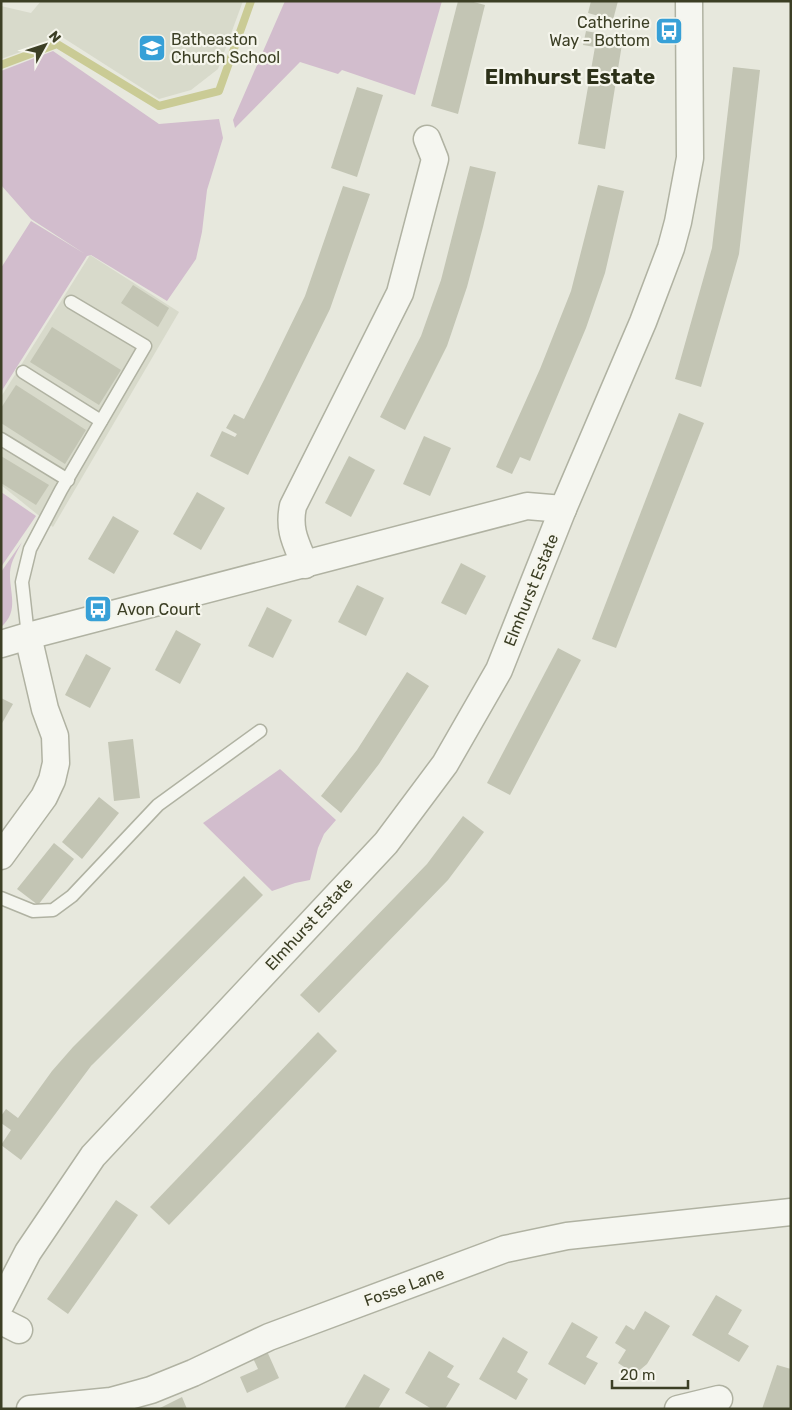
<svg xmlns="http://www.w3.org/2000/svg" width="792" height="1410" font-family="Rubik,sans-serif">
  <rect width="100%" height="100%" fill="#e7e8dd"/>
  <g fill="#d8dacb">
    <polygon points="41,1 243,1 218,69 191,90 159,99 62,37 1,59 1,6 31,13"/>
    <polygon points="90,255 179,312 53,527 1,485 1,397"/>
  </g>
  <g fill="#d2bdcd">
    <polygon points="285,1 442,1 415,95 342,70 338,74 300,62 235,128 233,120"/>
    <polygon points="53,51 159,124 219,119 223,138 207,190 202,232 196,259 167,301 91,255 87,256 1,392 1,268 31,221 85,254 31,219 1,185 1,71"/>
    <polygon points="1,492 36,516 1,567"/>
    <path d="M22,542C17,552 11,561 10,572C9,592 20,611 1,627V572Z"/>
    <polygon points="280,769 336,820 324,834 318,848 310,880 295,883 272,891 203,823"/>
  </g>
  <g fill="none" stroke-linecap="round" stroke-linejoin="round">
    <polyline stroke="#cacb95" stroke-width="8" points="1,65 57,44 159,106 219,91 251,1"/>
  </g>
  <g fill="#c3c5b4">
    <polygon points="458,1 470,1 485,5 458,114 431,106"/>
    <polygon points="591,1 618,1 613,20 588,13"/>
    <polygon points="586,31 623,38 605,149 578,144 595,47 583,45"/>
    <polygon points="733,67 760,70 739,254 701,387 675,379 712,248"/>
    <polygon points="357,87 383,95 357,177 331,168"/>
    <polygon points="470,166 496,172 483,227 467,287 447,346 405,430 380,417 421,336 432,305 441,280"/>
    <polygon points="598,185 624,191 605,273 586,328 530,461 520,457 512,474 496,467 540,369 571,291"/>
    <polygon points="343,186 370,194 330,309 248,475 210,456 222,431 235,437 237,434 226,428 234,414 244,419 264,380 305,296"/>
    <polygon points="133,285 169,308 158,327 121,303"/>
    <polygon points="52,327 121,370 99,405 30,362"/>
    <polygon points="16,385 86,430 65,464 1,423 1,408"/>
    <polygon points="679,413 704,423 616,648 592,639"/>
    <polygon points="424,436 451,448 430,496 403,484"/>
    <polygon points="1,456 49,485 36,505 1,483"/>
    <polygon points="349,456 375,470 351,517 325,503"/>
    <polygon points="197,492 225,508 201,550 173,534"/>
    <polygon points="113,516 139,531 114,574 88,559"/>
    <polygon points="461,563 486,576 466,615 441,603"/>
    <polygon points="357,585 384,598 366,636 338,622"/>
    <polygon points="267,607 292,620 273,658 248,646"/>
    <polygon points="176,630 201,644 180,684 155,670"/>
    <polygon points="558,648 581,660 510,795 487,783"/>
    <polygon points="86,654 111,668 90,708 65,695"/>
    <polygon points="407,672 429,686 379,764 341,813 321,796 357,750"/>
    <polygon points="1,698 13,704 1,725"/>
    <polygon points="133,739 140,798 114,801 108,742"/>
    <polygon points="99,797 119,813 82,859 62,842"/>
    <polygon points="463,816 484,832 448,880 319,1013 300,995 427,864"/>
    <polygon points="54,843 74,859 38,905 17,889"/>
    <polygon points="244,876 263,895 91,1066 21,1160 1,1145 11,1130 1,1123 1,1116 6,1109 18,1118 52,1071 73,1047"/>
    <polygon points="318,1032 337,1051 169,1225 150,1207"/>
    <polygon points="116,1200 138,1215 68,1314 47,1299"/>
    <polygon points="716,1295 742,1310 728,1334 749,1346 739,1362 692,1335"/>
    <polygon points="645,1311 670,1326 647,1364 635,1374 618,1363 626,1350 615,1343 626,1325 634,1330"/>
    <polygon points="572,1322 598,1337 586,1357 598,1363 585,1385 548,1364"/>
    <polygon points="503,1337 528,1352 517,1372 528,1379 516,1400 479,1379"/>
    <polygon points="266,1349 279,1378 247,1393 240,1377 258,1369 252,1356"/>
    <polygon points="429,1351 454,1366 447,1377 460,1384 445,1409 432,1409 405,1393"/>
    <polygon points="777,1365 791,1369 791,1409 762,1409"/>
    <polygon points="364,1374 390,1389 378,1409 344,1409"/>
    <polygon points="182,1397 187,1409 158,1409"/>
  </g>
  <g fill="none" stroke-linecap="round" stroke-linejoin="round">
    <g stroke="#b0b2a2" stroke-width="15">
      <g id="service">
        <polyline points="23,372 101,421"/>
        <polyline points="1,439 68,480"/>
        <polyline points="28,636 22,582 30,549 61,490 145,346 71,302"/>
        <polyline points="1,898 33,911 53,910 72,896 158,805 260,731"/>
      </g>
    </g>
    <g stroke="#b0b2a2" stroke-width="29">
      <g id="minor">
        <path d="M305,565C296,543 288,530 293,506L400,293L435,159L427,139"/>
        <polyline points="1,644 28,636 527,506 563,509"/>
        <polyline points="1,856 44,797 52,780 56,763 55,736 45,709 28,636"/>
        <polyline points="1,1304 28,1252 93,1156 386,843 445,764 499,670 563,509 643,322 671,248 678,222 690,158 689,1"/>
        <polyline points="1,1321 19,1330"/>
        <polyline points="30,1409 111,1401 151,1390 193,1373 269,1337 505,1249 567,1236 791,1212"/>
        <polyline points="678,1409 719,1399"/>
      </g>
    </g>
    <use href="#service" stroke="#f5f6f0" stroke-width="12"/>
    <use href="#minor" stroke="#f5f6f0" stroke-width="26"/>
  </g>
  <defs>
    <g id="bus-square" transform="scale(1.4375)"><rect x="-9" y="-9" width="18" height="18" rx="4" fill="#37a0d7" stroke="#f5f5ec"/><path d="M-5-6H5V4H4V6H2V4H-2V6H-4V4H-5ZM-3.5-4V0h7V-4ZM-3.5 1.2v1.5H-2V1.2ZM2 1.2v1.5H3.5V1.2Z" fill="#fff"/></g>
    <g id="school-square" transform="scale(1.4375)"><rect x="-9" y="-9" width="18" height="18" rx="4" fill="#37a0d7" stroke="#f5f5ec"/><path d="M0-5L7-2L0 1L-7-2ZM-4 1L0 2.5L4 1V4Q0 6-4 4Z" fill="#fff"/></g>
  </defs>
  <g fill-rule="evenodd">
    <use href="#bus-square" x="669" y="31"/>
    <use href="#school-square" x="152" y="48"/>
    <use href="#bus-square" x="98" y="609"/>
  </g>
  <g text-anchor="middle" dominant-baseline="central" stroke-width="4.5" stroke-linejoin="round" paint-order="stroke">
    <g font-size="16" fill="#3c3f25" stroke="#f5f5ec" text-anchor="start">
      <text x="650" y="22" text-anchor="end">Catherine<tspan x="650" dy="18">Way - Bottom</tspan></text>
      <text x="171" y="39">Batheaston<tspan x="171" dy="18">Church School</tspan></text>
      <text x="117" y="609">Avon Court</text>
    </g>
    <g font-size="16" fill="#3c3f25" stroke="#f5f5ec">
      <text transform="translate(531 590) rotate(-68)">Elmhurst Estate</text>
      <text transform="translate(309 924) rotate(-47)">Elmhurst Estate</text>
      <text transform="translate(404 1287) rotate(-20)">Fosse Lane</text>
    </g>
    <g font-size="21" font-weight="bold" fill="#2c3018" stroke="#f5f5ec">
      <text x="570" y="76">Elmhurst Estate</text>
    </g>
  </g>
  <rect width="792" height="1410" fill="none" stroke="#3c3f25" stroke-width="5"/>
  <g transform="translate(45 45) rotate(50)" stroke="#f5f5ec" stroke-width="4" paint-order="stroke">
  <path d="M0-4L9 19L0 12L-9 19Z" fill="#3c3f25"/>
  <text y="-8" font-size="14" font-weight="bold" text-anchor="middle" fill="#3c3f25">N</text>
  </g>
  <path d="M612 1380v8h76v-8" fill="none" stroke="#3c3f25" stroke-width="2.5"/>
  <text x="620" y="1380" font-size="15" fill="#3c3f25" stroke="#f5f5ec" stroke-width="4" paint-order="stroke">20 m</text>
</svg>
